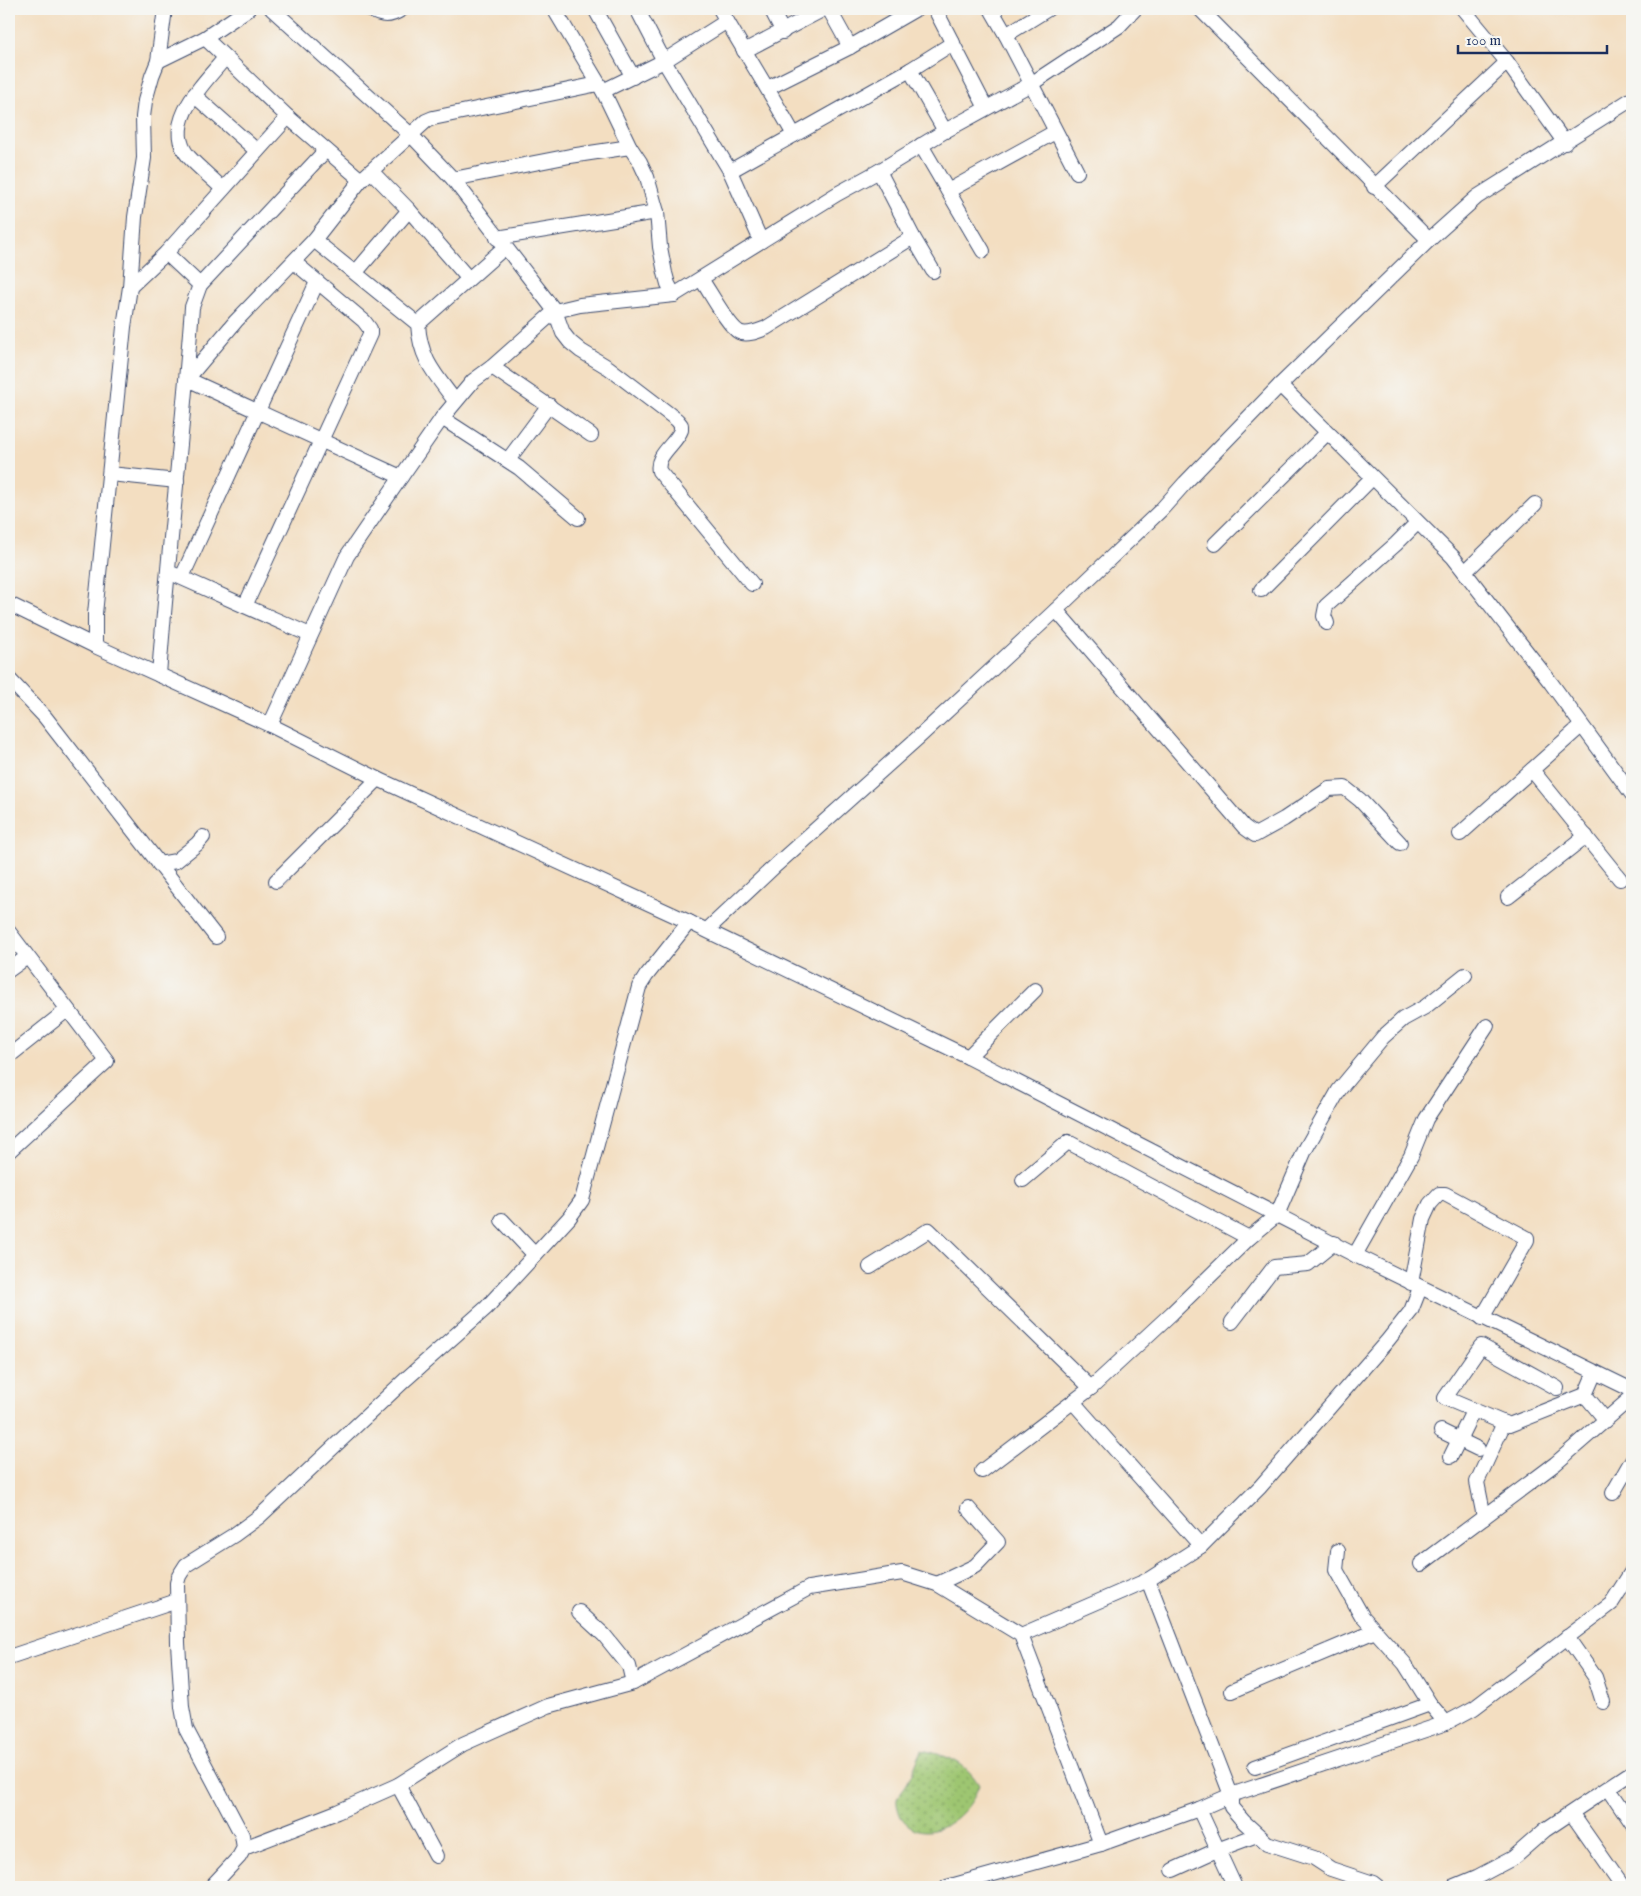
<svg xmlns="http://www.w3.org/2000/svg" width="1641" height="1896" font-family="'IM FELL English',serif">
  <defs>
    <pattern id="grass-dots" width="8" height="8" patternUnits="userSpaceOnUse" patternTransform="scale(1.25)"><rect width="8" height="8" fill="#9ec671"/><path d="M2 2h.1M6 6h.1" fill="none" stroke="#80a160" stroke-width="1.8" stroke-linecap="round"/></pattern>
  </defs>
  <rect width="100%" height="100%" fill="#f6f6f2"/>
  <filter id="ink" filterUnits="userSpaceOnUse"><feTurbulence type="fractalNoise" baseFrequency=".02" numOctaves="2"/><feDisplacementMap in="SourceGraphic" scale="10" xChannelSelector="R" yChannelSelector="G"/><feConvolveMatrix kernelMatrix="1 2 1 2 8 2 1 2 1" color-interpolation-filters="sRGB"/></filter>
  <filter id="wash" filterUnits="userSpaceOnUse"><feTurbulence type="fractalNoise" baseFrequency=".0096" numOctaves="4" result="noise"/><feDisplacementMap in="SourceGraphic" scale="20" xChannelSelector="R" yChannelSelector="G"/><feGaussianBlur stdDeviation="1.12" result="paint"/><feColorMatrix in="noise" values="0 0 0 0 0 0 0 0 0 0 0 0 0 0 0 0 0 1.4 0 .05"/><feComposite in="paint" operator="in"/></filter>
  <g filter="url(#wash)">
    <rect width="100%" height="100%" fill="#f3dec1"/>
    <path fill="url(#grass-dots)" stroke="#5c7a68" d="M922,1750C947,1756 965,1761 979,1785C977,1790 975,1795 973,1799C959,1823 922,1847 901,1817C899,1813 896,1804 897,1799C899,1793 905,1788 908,1782C913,1772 917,1761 922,1750Z"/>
  </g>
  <g filter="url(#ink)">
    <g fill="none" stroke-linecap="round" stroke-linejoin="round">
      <g stroke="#3b496d" stroke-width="16">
        <g id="minor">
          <path d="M272,9L412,136L453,179L555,311L563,333L570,342L581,351L609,368L677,420L681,425V430C676,444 655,455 659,471L752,584"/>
          <path d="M369,9C382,17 390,17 402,9"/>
          <polyline points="554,9 603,91 630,147 640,162 647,177 657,212 660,247 665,273 668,284 674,295"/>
          <polyline points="595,9 633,77"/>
          <polyline points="637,9 664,61 730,171 761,241"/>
          <path d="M720,9C744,51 770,92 794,135"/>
          <polyline points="771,9 783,32"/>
          <polyline points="829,9 850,47"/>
          <polyline points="935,9 986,108"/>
          <polyline points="991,9 1006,35"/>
          <polyline points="1048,9 1006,35 1077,172"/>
          <polyline points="1200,9 1429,240"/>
          <polyline points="1463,9 1507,62 1565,143"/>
          <polyline points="205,38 288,117 361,180"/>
          <polyline points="744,51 824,9"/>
          <polyline points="158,61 205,38 248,9"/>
          <polyline points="910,70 945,131"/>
          <polyline points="768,88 850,47 916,9"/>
          <polyline points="603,91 664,61 727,21"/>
          <polyline points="194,95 257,151"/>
          <polyline points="921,145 983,251"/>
          <polyline points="371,171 409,210 468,278"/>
          <polyline points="730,171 910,70 953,43"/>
          <polyline points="879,171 913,237 933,271"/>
          <polyline points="453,179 570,156 630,147"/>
          <polyline points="1374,187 1507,62"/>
          <path d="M223,189C212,178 199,168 189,157C160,124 205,82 225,58"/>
          <polyline points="948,191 1055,132"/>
          <polyline points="497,238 657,212"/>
          <path d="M314,240L418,324C420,359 435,374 455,401"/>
          <polyline points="166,253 200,285"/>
          <polyline points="356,272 409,210"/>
          <path d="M701,279C709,290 728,326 739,332C747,336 758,331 766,328L913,237"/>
          <polyline points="130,287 166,253 288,117"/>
          <polyline points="418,324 505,247"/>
          <polyline points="492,367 591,435"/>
          <polyline points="1280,385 1453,557 1551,683 1632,794"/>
          <polyline points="442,418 519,468 578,518"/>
          <polyline points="508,460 549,405"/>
          <polyline points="110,474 177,481"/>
          <polyline points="401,477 187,379 236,321 314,240 361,180 426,121 433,118 598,84"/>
          <polyline points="1215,544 1327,433"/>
          <polyline points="1465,572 1535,504"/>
          <polyline points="173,574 310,635"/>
          <polyline points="182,577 317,282"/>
          <polyline points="1261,590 1372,478"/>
          <polyline points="9,604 95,646 270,725 378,779 689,922 968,1057 1355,1255 1632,1390"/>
          <polyline points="245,606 370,334 370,329 364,321 294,262"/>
          <polyline points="1056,610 1244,827 1255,835 1284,819 1329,789 1345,788 1360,800 1400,843"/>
          <polyline points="1327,623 1324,616 1326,606 1396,544 1417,523"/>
          <polyline points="95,646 95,614 124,327 130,287 135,217 144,158 143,117 145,101 152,76 158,61 165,9"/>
          <path d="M159,675C168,552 183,430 192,307L200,285L326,150"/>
          <polyline points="9,679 45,717 216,937"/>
          <polyline points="270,725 347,556 401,477 442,418 473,381 492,367 555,311 580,305 674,295 837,194 879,171 945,131 1031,84 1119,26 1135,9"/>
          <polyline points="1532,770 1620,879"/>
          <polyline points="1460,834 1581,726"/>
          <polyline points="159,864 176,861 197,844 203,837"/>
          <polyline points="276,881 378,779"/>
          <polyline points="1508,897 1586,836"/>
          <polyline points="707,930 776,865 920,736 1056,610 1161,510 1185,483 1280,385 1429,240 1477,197 1632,99"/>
          <polyline points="9,932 107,1061 9,1151"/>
          <polyline points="9,970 27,957"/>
          <polyline points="9,1056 67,1010"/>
          <polyline points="968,1057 1035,990"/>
          <polyline points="1023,1180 1068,1142 1249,1238"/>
          <polyline points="502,1220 535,1255"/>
          <polyline points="1355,1255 1411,1156 1426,1119 1487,1026"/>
          <polyline points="870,1267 929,1230 1091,1388"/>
          <polyline points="1411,1283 1423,1219 1430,1204 1439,1194 1445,1194 1527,1238 1527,1240 1482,1318"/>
          <polyline points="1232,1322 1274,1267 1308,1264 1334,1243"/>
          <polyline points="1557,1388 1481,1346 1445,1398 1509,1425 1585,1395 1595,1372"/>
          <polyline points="1585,1395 1605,1419"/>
          <polyline points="1073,1402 1201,1546"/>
          <polyline points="1441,1431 1478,1449"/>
          <polyline points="1451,1456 1473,1411"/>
          <polyline points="982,1471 1091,1388 1172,1313 1249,1238 1277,1215 1305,1150 1339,1090 1383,1037 1403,1019 1425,1007 1465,975"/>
          <polyline points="1613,1493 1632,1460"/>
          <polyline points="1484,1517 1477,1482 1504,1423"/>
          <polyline points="1338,1551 1336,1570 1362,1616 1405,1664 1430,1704 1446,1723"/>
          <polyline points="1421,1564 1555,1464 1632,1397"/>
          <polyline points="1148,1580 1231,1795 1231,1807 1244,1822 1267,1843 1314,1858 1331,1869 1373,1883 1378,1887"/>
          <polyline points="937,1584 975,1566 998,1542 968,1508"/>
          <polyline points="579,1612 604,1635 629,1666 633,1683"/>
          <polyline points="1021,1635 1148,1580 1201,1546 1260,1487 1388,1340 1411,1311 1420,1288"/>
          <polyline points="1567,1637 1595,1677 1603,1702"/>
          <polyline points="9,1657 177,1601"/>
          <polyline points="1232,1691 1375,1631"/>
          <polyline points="1255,1767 1430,1704"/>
          <polyline points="398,1785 436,1856"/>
          <polyline points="1609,1789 1632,1823"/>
          <polyline points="1199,1809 1235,1887"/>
          <polyline points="1572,1814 1623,1887"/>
          <polyline points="244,1848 337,1812 398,1785 463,1744 548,1706 633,1683 809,1588 902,1573 937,1584 1021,1635 1101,1844 1199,1809 1231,1795 1446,1723 1474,1708 1611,1604 1632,1571"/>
          <polyline points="1173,1870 1217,1850 1257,1835"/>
          <polyline points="211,1887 239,1857 244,1848 242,1835 186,1729 182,1707 178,1643 177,1583 179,1576 186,1565 234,1535 260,1516 406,1379 486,1308 569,1218 582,1200 639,987 646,976 689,922"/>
          <polyline points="947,1887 1101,1844"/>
          <polyline points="1453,1887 1477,1877 1513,1858 1545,1830 1632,1772"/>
        </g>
      </g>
      <use href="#minor" stroke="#fff" stroke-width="14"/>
    </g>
  </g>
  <rect width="1641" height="1896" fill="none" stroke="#f6f6f2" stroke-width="30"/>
  <path d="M1458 45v8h149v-8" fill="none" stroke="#1b2f5e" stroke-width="2.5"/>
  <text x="1466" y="45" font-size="15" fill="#1b2f5e" stroke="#f6f6f2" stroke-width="4" paint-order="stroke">100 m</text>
</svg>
